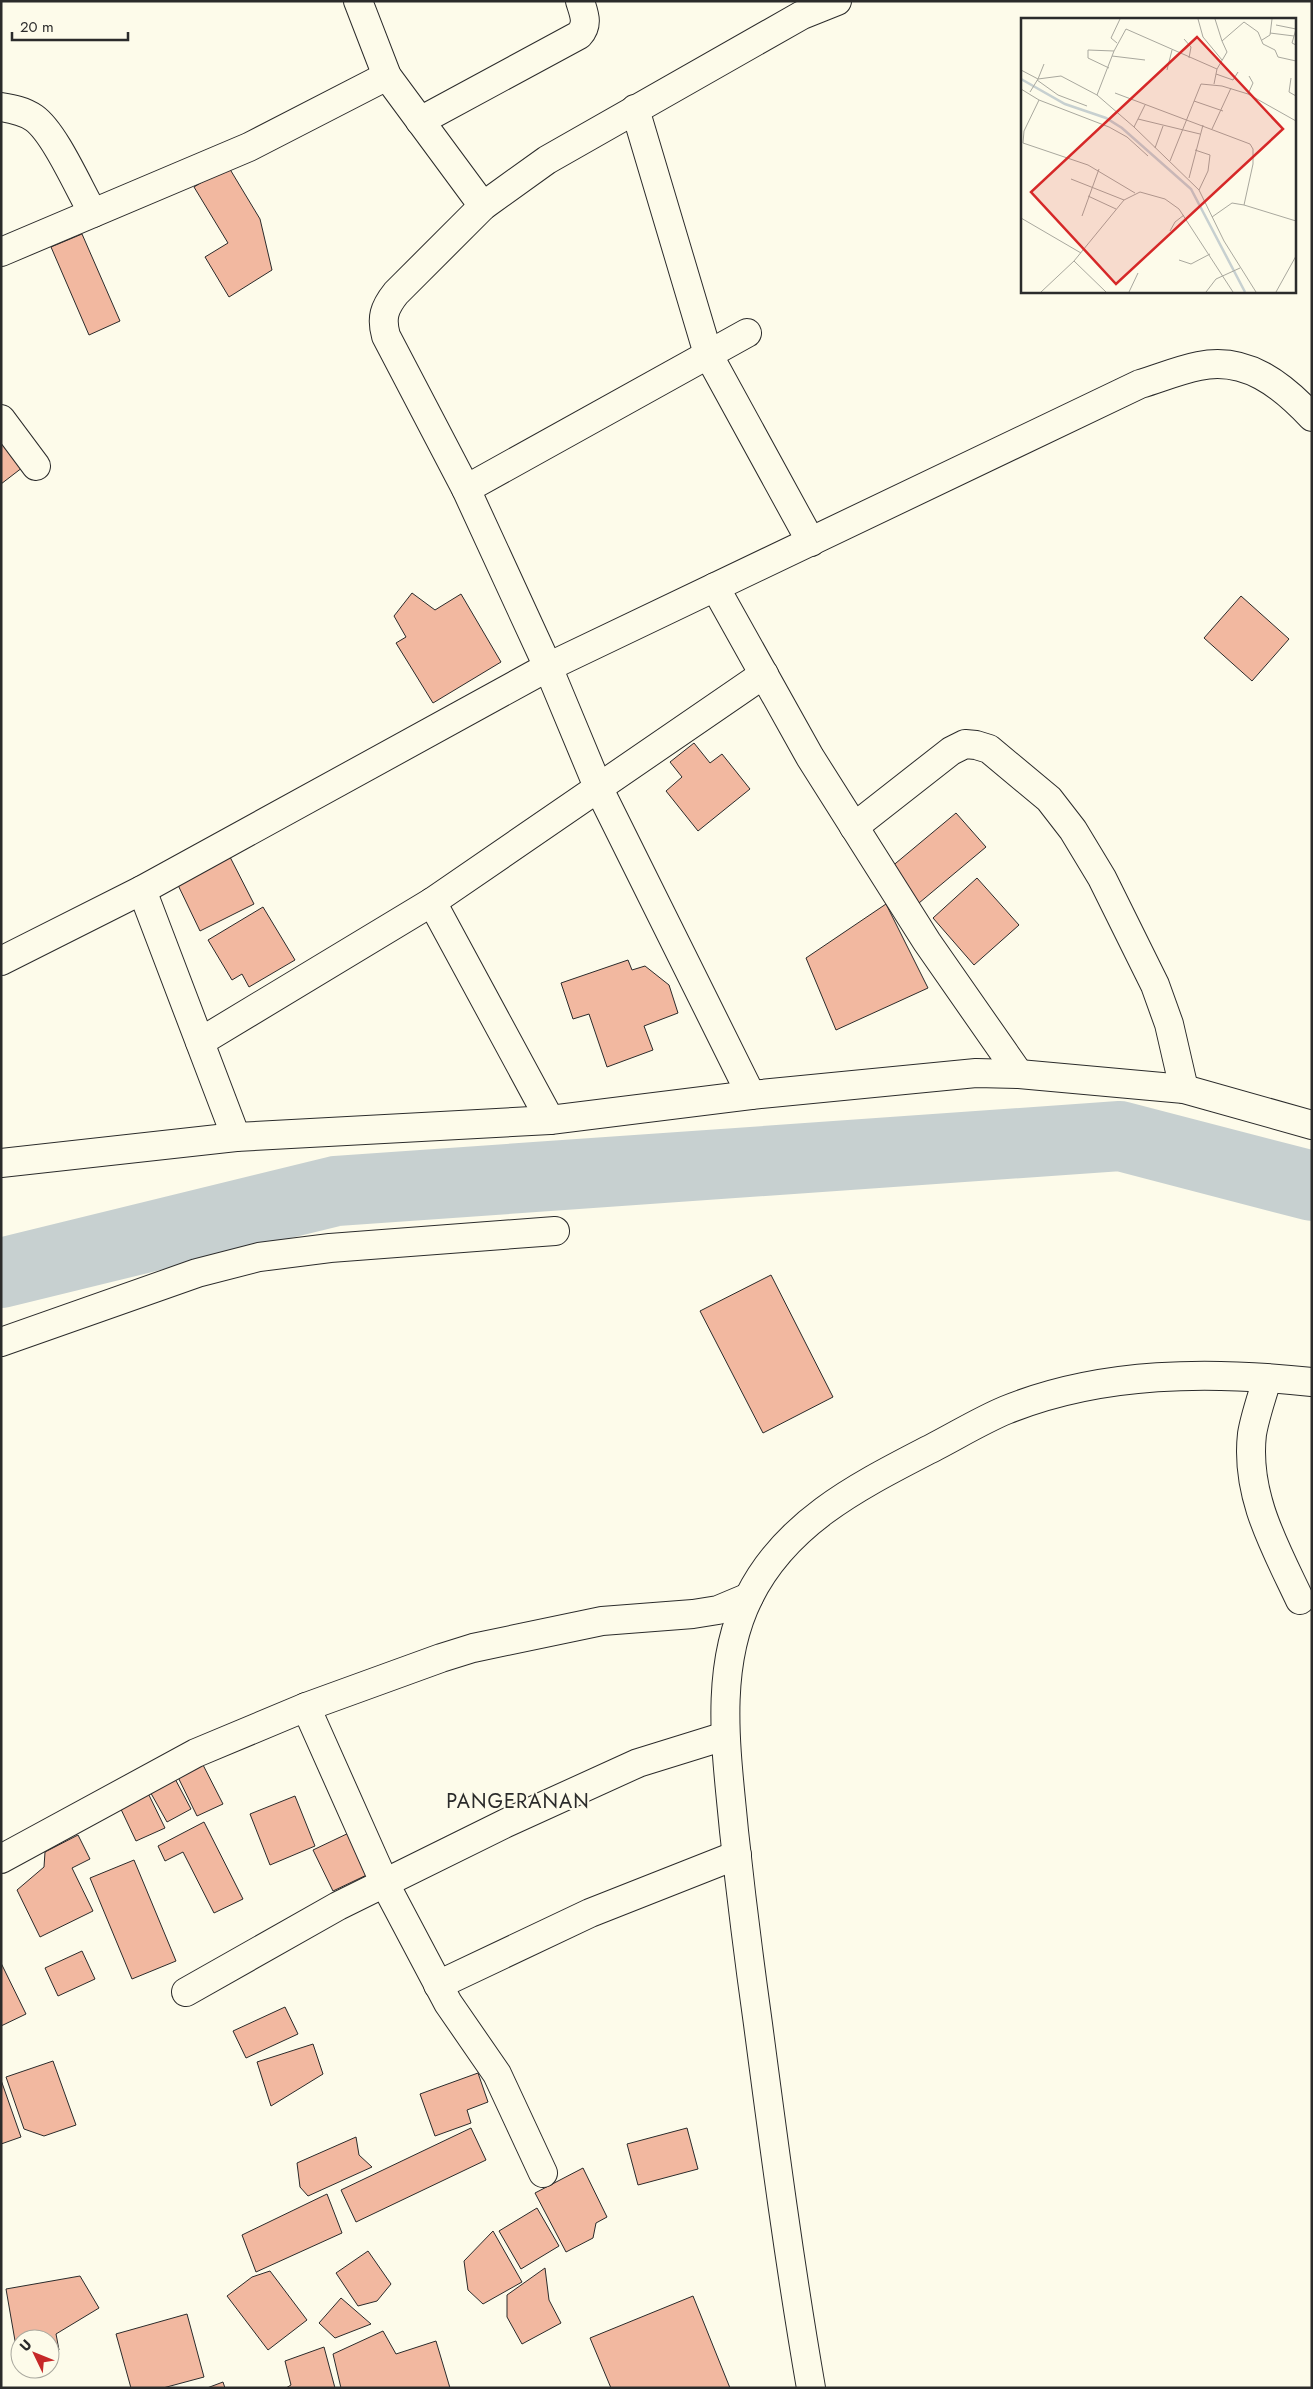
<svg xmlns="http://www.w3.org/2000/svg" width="1313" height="2389" font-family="Jost,sans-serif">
  <rect width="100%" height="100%" fill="#fdfbea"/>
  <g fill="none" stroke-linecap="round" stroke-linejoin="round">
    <polyline stroke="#c7d0d0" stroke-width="70" points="1,1273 336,1191 1120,1136 1312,1186"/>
  </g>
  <g fill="#f2b8a0" stroke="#2b2b2b">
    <polygon points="228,166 260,219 272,270 229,297 205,257 228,243 194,187"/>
    <polygon points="82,234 120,321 89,335 51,247"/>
    <polygon points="1,431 27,464 1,484"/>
    <polygon points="412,593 435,610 461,594 501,662 433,703 396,643 406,637 394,616"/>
    <polygon points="1241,596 1289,639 1252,681 1204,638"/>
    <polygon points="694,743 710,763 722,754 750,789 698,831 666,791 682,777 670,762"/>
    <polygon points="956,813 986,847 919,903 890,868"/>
    <polygon points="230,857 254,904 200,931 177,883"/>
    <polygon points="977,878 1019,925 974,965 933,918"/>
    <polygon points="886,904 928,988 836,1030 806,958"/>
    <polygon points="263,907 295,960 249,987 242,974 232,980 208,940"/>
    <polygon points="628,960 632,970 645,966 669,985 678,1013 644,1026 653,1050 607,1067 589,1014 573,1019 561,983"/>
    <polygon points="771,1275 833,1397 763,1433 700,1311"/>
    <polygon points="200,1759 223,1804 197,1816 175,1771"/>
    <polygon points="173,1775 191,1809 167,1822 148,1788"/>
    <polygon points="146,1789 165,1828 136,1841 118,1803"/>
    <polygon points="295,1796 315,1846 270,1865 250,1814"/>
    <polygon points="204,1822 243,1899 214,1913 183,1852 165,1861 158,1846"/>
    <polygon points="353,1831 373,1872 333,1891 313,1850"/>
    <polygon points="78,1835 90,1859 72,1868 93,1911 40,1937 17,1890 44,1867 45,1852"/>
    <polygon points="134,1860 176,1961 132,1979 90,1878"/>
    <polygon points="82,1951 95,1979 58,1996 45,1968"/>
    <polygon points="1,1963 26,2014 1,2026"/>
    <polygon points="285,2007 298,2034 246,2058 233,2031"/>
    <polygon points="313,2044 323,2074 271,2106 257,2062"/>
    <polygon points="53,2061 76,2125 44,2136 24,2129 6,2077"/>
    <polygon points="478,2073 488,2102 467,2110 471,2123 435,2136 420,2094"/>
    <polygon points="1,2080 21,2137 1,2144"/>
    <polygon points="471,2128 486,2160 356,2222 341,2190"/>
    <polygon points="687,2128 698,2169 638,2185 627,2144"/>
    <polygon points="356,2137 359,2155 372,2167 308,2196 300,2187 297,2163"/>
    <polygon points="583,2168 607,2217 596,2223 593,2238 566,2252 535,2193"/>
    <polygon points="327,2194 342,2233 256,2272 242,2235"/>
    <polygon points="537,2208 559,2246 521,2269 499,2231"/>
    <polygon points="493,2231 522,2282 483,2304 468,2290 464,2261"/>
    <polygon points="368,2251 391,2284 377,2301 358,2306 336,2273"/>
    <polygon points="545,2268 549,2300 561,2323 522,2344 507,2317 507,2295"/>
    <polygon points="270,2271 307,2320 268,2350 227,2296 252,2277"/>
    <polygon points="80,2276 99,2308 56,2334 59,2350 50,2352 50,2339 20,2339 20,2358 18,2358 6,2289"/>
    <polygon points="693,2296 730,2388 611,2388 590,2338"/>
    <polygon points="341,2298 371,2324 335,2338 319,2323"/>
    <polygon points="187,2314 204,2377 163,2388 131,2388 116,2334"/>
    <polygon points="383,2331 396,2354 436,2341 450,2388 341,2388 333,2354"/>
    <polygon points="324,2347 335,2388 286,2388 291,2385 285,2361"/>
    <polygon points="223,2382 225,2388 207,2388"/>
  </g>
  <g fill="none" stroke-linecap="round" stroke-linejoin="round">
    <g stroke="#2b2b2b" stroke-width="30">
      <g id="street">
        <polyline points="358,1 387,76 483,206"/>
        <path d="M1,107C13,109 24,111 34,118C55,133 79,189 93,213"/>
        <polyline points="635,109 708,354 811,542"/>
        <path d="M420,121L579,35C589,24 584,14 580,1"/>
        <polyline points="1,252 249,147 387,76"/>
        <polyline points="1,419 36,466"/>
        <polyline points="466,489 747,333"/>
        <polyline points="715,587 810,757 927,942 1019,1074"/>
        <polyline points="854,827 951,751 965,744 976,745 989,749 1049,799 1073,830 1102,878 1155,985 1169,1024 1184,1089"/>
        <polyline points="142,890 236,1137"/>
        <polyline points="432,902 550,1120"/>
        <path d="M1,961L142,890L548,667L1140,384C1160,378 1179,370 1199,366C1246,356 1282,385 1312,417"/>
        <polyline points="200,1042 432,902 764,674"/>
        <path d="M751,1095L598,787L548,667L466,489L386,336C381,318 384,308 396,293L483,206L547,160L802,15L837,1"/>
        <polyline points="1,1163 236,1137 550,1120 751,1095 976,1073 1019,1074 1184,1089 1312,1125"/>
        <polyline points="1,1342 197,1273 259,1257 330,1248 555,1231"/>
        <path d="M1267,1379C1262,1397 1255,1416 1252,1434C1245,1495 1275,1547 1300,1600"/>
        <polyline points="306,1707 384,1882 448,2003 497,2074 543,2173"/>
        <polyline points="1,1859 196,1753 306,1707 441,1658 473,1648 602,1621 693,1614 718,1610 749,1597"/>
        <polyline points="438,1985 590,1913 737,1855"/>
        <polyline points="186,1992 338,1906 506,1823 638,1763 725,1736"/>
      </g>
    </g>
    <g stroke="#2b2b2b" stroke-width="30">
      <path id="secondary" d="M811,2388C790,2267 774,2146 758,2024C749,1960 741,1896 734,1831C727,1755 713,1669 749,1597C787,1520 863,1484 936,1446C959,1434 982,1420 1006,1410C1102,1371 1211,1371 1312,1382"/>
    </g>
    <use href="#street" stroke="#fdfbea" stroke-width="28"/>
    <use href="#secondary" stroke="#fdfbea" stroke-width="28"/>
  </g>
  <g text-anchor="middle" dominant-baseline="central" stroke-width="4" stroke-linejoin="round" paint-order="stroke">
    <g font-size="20" letter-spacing="1" fill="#2b2b2b" stroke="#fdfbea">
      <text x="518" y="1801">PANGERANAN</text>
    </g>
  </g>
  <g transform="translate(1021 18)">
    <rect width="275" height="275" fill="#fdfbea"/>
    <path fill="none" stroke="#c7d0d0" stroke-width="2.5" d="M0,61L44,86L85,100L101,110L170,171L224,274"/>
    <path fill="none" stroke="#a9a89e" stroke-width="1" d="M177,1L182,19L201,42M194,1L201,23M255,7L275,11M275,11L271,25L275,27M249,15L273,18M163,21L170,29L168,40M241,22L249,17L251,1M96,25L90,20L99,1M91,38L124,42M88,50L67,40V32L93,33M0,52L17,61L23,46M146,52L151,32M195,56L212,62L217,54M270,60L268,74L275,78M16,62L37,77L66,88M193,66L196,51L206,34L201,23L223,4L237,14L242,26L254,32L257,39L275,43M0,71L18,82L3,113L2,125L67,147L114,175M9,74L17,61L40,58L76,77L113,109L178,172L203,223L235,274M94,75L229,126L232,131V146L223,187L275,203M227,76L232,65L228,58M76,77L93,33L105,11L196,51M18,82L88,109L106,119L127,138M173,83L202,93M117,101L179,116M113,109L124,87M191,111L210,70M134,130L142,108M174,132L189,137L187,153L178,172M149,143L180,66L201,68L227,76L275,103M168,160L182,107M50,161L103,182M67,178L95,191M61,198L78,151M191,199L211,185L223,187M0,200L60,235M149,213L154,204L163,197M158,242L170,246L189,236M53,243L85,274M20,274L53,243L103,182L119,174L144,181L158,191L212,274M108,274L117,255M185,274L195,261L219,250M255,274L275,238"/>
    <path fill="#d62828" fill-opacity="0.15" stroke="#d62828" stroke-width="2.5" d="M176,19L262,111L95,266L10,174Z"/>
    <rect width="275" height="275" fill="none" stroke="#2b2b2b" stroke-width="2.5"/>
  </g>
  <rect width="1313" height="2389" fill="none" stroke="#2b2b2b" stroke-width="5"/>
  <g transform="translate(35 2354) rotate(313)"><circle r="24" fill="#fdfbea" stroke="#a9a89e"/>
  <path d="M0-4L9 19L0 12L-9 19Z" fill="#c62828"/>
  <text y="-8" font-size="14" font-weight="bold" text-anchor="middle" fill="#2b2b2b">U</text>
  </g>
  <path d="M12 32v8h116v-8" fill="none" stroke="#2b2b2b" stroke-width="2.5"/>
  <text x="20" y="32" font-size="15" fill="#2b2b2b" stroke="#fdfbea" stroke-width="4" paint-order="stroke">20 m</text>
</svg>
